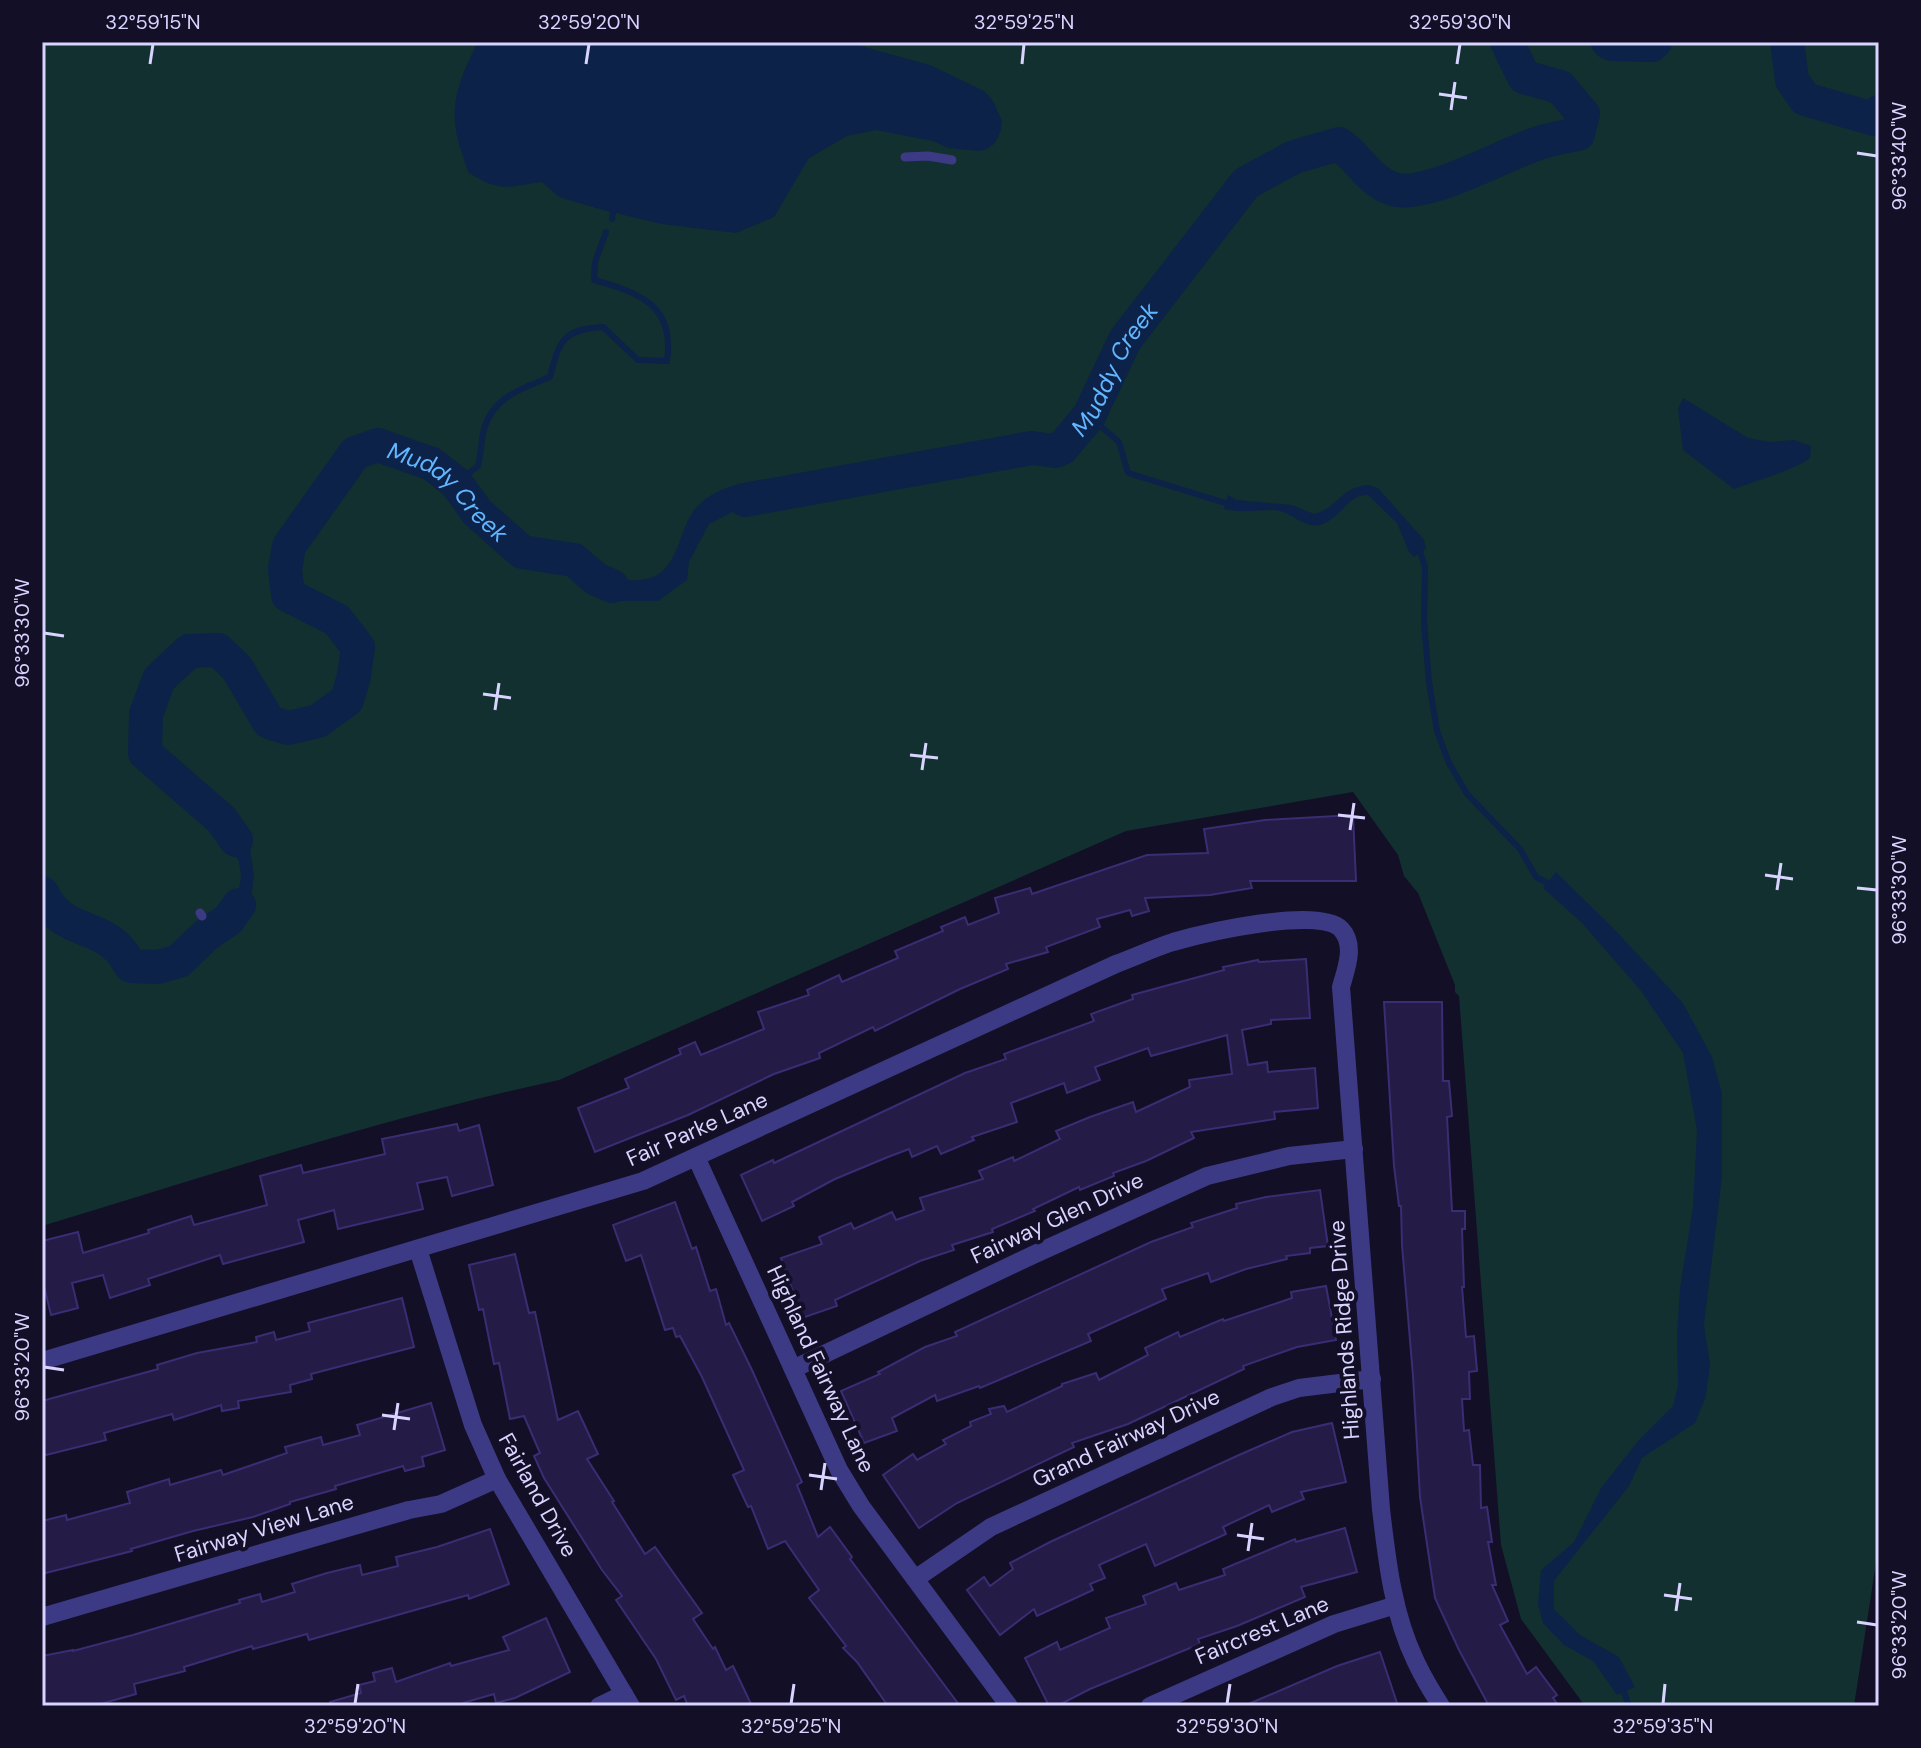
<svg xmlns="http://www.w3.org/2000/svg" width="1921" height="1748" font-family="'DM Sans',sans-serif">
  <rect width="100%" height="100%" fill="#130f26"/>
  <path fill="#12302f" d="M42,42H1879V1543L1854,1706H1585L1521,1619L1501,1545L1459,996L1455,992V985L1418,893L1404,876L1398,855L1353,792L1126,831L559,1080C384,1118 213,1174 42,1226Z"/>
  <g fill="#0c2248">
    <path d="M478,42H846L930,65L984,91L993,101L1002,121L1001,130L995,143L987,149L979,151L948,148L933,141L876,130L847,136L809,158L774,217L736,233L662,224L603,210L559,197L542,182C505,187 501,193 468,172C463,156 456,139 455,122C452,95 466,65 478,42Z"/>
    <path d="M1683,398L1748,438L1770,442L1794,440L1811,446L1810,458C1799,468 1752,482 1734,489L1683,450L1678,409Z"/>
    <path d="M787,476L789,504L733,512L709,524L689,562L687,580L658,601H615L559,570L587,552L616,581C627,580 643,581 653,577C679,566 679,529 695,509C716,483 756,481 787,476Z"/>
    <path d="M1369,485L1378,488L1424,540L1426,549L1414,557L1409,552L1397,523L1368,495C1350,494 1342,514 1327,522C1307,534 1293,511 1274,510C1257,510 1242,513 1224,509L1228,495L1237,500L1292,505L1314,514C1338,508 1342,486 1369,485Z"/>
    <path d="M218,800L250,848L254,876L251,900L239,923L214,943L199,929C209,921 222,914 230,905C258,870 226,828 194,811Z"/>
    <polygon points="1556,872 1616,931 1683,1003 1712,1057 1722,1094 1722,1177 1704,1325 1710,1364 1706,1396 1695,1423 1642,1458 1629,1486 1554,1581 1554,1609 1580,1635 1619,1657 1635,1687 1617,1695 1593,1661 1564,1645 1543,1623 1538,1604 1541,1570 1574,1542 1601,1488 1638,1441 1673,1406 1678,1385 1677,1334 1680,1288 1693,1207 1697,1130 1683,1053 1641,991 1582,923 1543,888"/>
  </g>
  <g fill="none" stroke-linecap="round" stroke-linejoin="round">
    <g stroke="#0c2248" stroke-width="6">
      <polyline points="612,219 614,205"/>
      <polyline points="1089,416 1119,442 1128,473 1232,505"/>
      <path d="M456,483L478,466C481,454 481,441 484,429C493,397 523,388 550,377C559,340 564,329 603,327L638,360L667,361C675,305 640,293 594,280L595,262L606,232"/>
      <polyline points="1419,549 1425,566 1424,623 1429,682 1437,731 1449,763 1467,794 1520,849 1536,877 1552,885"/>
      <polyline points="1622,1687 1629,1706"/>
    </g>
    <g stroke="#0c2248" stroke-width="34">
      <polyline points="1608,42 1612,44 1652,45 1655,42"/>
      <polyline points="1787,42 1792,80 1805,99 1874,119 1879,112"/>
      <path id="s1" d="M745,500L1032,448L1055,451L1062,448L1089,416L1125,340L1246,183L1294,157L1339,144C1358,157 1368,179 1390,188C1420,202 1503,155 1536,144C1549,139 1564,137 1578,134L1583,114L1560,87L1524,77L1507,42"/>
      <path id="s2" d="M236,840L222,820L145,753L146,714L159,679L189,651L218,650L237,668L269,722L288,728L318,721L347,700L354,676L358,647L337,620L288,595L285,569L289,546L355,453L378,445L432,464L456,483L477,512L522,552L574,560L596,579L612,586"/>
      <path d="M42,893C61,934 96,923 120,950C124,954 127,961 131,966L158,967L179,961L206,935L228,920L239,905"/>
    </g>
  </g>
  <g fill="#241b47" stroke="#3b2d73" stroke-width="2">
    <polygon points="1353,815 1356,881 1250,881 1252,888 1210,895 1145,898 1149,911 1132,916 1130,910 1097,919 1100,927 1046,947 1048,952 1006,964 1008,969 960,989 875,1031 873,1027 819,1053 820,1058 774,1074 688,1115 595,1152 578,1108 629,1088 625,1079 681,1054 679,1049 695,1042 701,1055 764,1029 758,1012 809,995 807,990 839,975 842,982 898,958 895,951 943,931 941,927 965,917 968,925 999,913 995,898 1030,888 1032,894 1147,855 1208,853 1204,829 1265,820"/>
    <polygon points="1306,959 1310,1018 1271,1020 1271,1024 1242,1030 1248,1065 1267,1062 1268,1072 1315,1068 1318,1108 1274,1112 1275,1119 1191,1132 1194,1138 1146,1161 1113,1173 1114,1176 1080,1190 1079,1187 1033,1209 1035,1211 992,1229 993,1232 952,1245 954,1250 920,1261 835,1300 837,1306 802,1318 781,1258 822,1244 819,1237 851,1223 854,1229 892,1212 896,1220 924,1210 920,1198 983,1179 979,1171 1013,1157 1014,1161 1060,1139 1056,1131 1090,1117 1133,1102 1136,1112 1190,1087 1189,1080 1232,1074 1227,1035 1151,1056 1148,1048 1095,1067 1100,1080 1067,1093 1064,1083 1011,1103 1017,1122 972,1137 974,1140 941,1154 937,1146 912,1157 909,1149 888,1157 835,1179 792,1202 794,1206 762,1221 741,1175 773,1160 774,1163 965,1073 1006,1059 1004,1054 1094,1021 1091,1014 1133,999 1132,995 1224,970 1223,967 1258,960 1259,962"/>
    <polygon points="1384,1002 1442,1002 1443,1081 1449,1081 1452,1116 1447,1117 1452,1211 1465,1211 1465,1229 1462,1229 1464,1287 1462,1287 1466,1337 1474,1336 1477,1371 1469,1372 1470,1399 1462,1399 1464,1431 1469,1430 1473,1465 1480,1465 1481,1508 1487,1507 1492,1542 1488,1542 1496,1585 1492,1585 1508,1621 1500,1625 1527,1674 1536,1667 1557,1695 1553,1698 1559,1706 1489,1706 1459,1650 1435,1598 1420,1497 1413,1376 1402,1245 1401,1206 1399,1206 1394,1166"/>
    <polygon points="457,1124 459,1131 479,1125 493,1185 452,1196 447,1177 417,1183 423,1209 338,1229 334,1210 298,1220 304,1242 223,1264 220,1255 148,1279 150,1285 110,1298 103,1275 72,1283 78,1308 51,1315 42,1278 42,1241 78,1232 83,1253 149,1233 148,1230 191,1216 194,1225 267,1205 260,1176 301,1165 303,1173 385,1154 382,1139"/>
    <polygon points="1320,1190 1328,1246 1310,1248 1310,1253 1286,1256 1287,1259 1246,1269 1211,1282 1208,1273 1162,1289 1166,1299 1088,1334 1091,1341 980,1388 979,1386 937,1401 935,1395 892,1418 897,1431 864,1443 841,1391 880,1374 878,1372 925,1347 957,1336 955,1332 1151,1242 1193,1227 1191,1223 1237,1208 1236,1204 1266,1197"/>
    <polygon points="675,1202 692,1249 696,1247 710,1291 716,1289 726,1325 729,1323 752,1370 802,1482 797,1485 818,1537 830,1527 852,1557 850,1559 960,1706 888,1706 857,1662 843,1648 846,1646 809,1598 819,1590 785,1541 768,1549 751,1506 748,1507 733,1475 744,1470 702,1377 680,1336 676,1337 673,1328 665,1330 641,1255 626,1261 613,1225"/>
    <polygon points="515,1254 529,1313 535,1312 558,1420 578,1411 598,1454 587,1459 614,1501 612,1502 645,1554 655,1547 692,1599 702,1613 693,1619 713,1649 715,1647 726,1670 733,1666 752,1706 688,1706 684,1696 676,1700 656,1659 616,1600 622,1596 602,1570 544,1478 534,1456 540,1453 524,1416 510,1419 499,1363 494,1364 483,1309 479,1310 469,1265"/>
    <polygon points="1326,1286 1336,1340 1297,1347 1243,1366 1244,1369 1128,1424 1072,1443 1074,1447 957,1503 919,1528 883,1475 913,1454 917,1460 946,1444 943,1440 971,1426 970,1422 991,1414 989,1409 1004,1406 1007,1412 1062,1386 1062,1384 1096,1373 1099,1380 1148,1355 1145,1348 1178,1332 1180,1337 1223,1319 1224,1321 1292,1298 1291,1292"/>
    <polygon points="402,1298 414,1347 311,1374 312,1379 290,1385 291,1392 238,1401 239,1408 222,1411 221,1405 174,1420 172,1414 104,1433 106,1440 42,1456 42,1401 158,1369 157,1365 197,1353 257,1342 256,1337 274,1332 276,1340 310,1331 308,1323"/>
    <polygon points="431,1403 445,1450 422,1457 424,1466 405,1471 403,1466 335,1486 336,1489 290,1502 290,1504 253,1517 193,1531 131,1549 132,1551 42,1574 42,1521 66,1515 67,1520 130,1503 127,1492 169,1479 170,1485 221,1470 223,1475 287,1453 285,1447 321,1437 323,1445 360,1435 357,1425"/>
    <polygon points="1332,1423 1346,1482 1301,1492 1304,1499 1272,1512 1269,1505 1223,1527 1226,1534 1155,1566 1146,1544 1099,1565 1105,1578 1090,1584 1093,1590 1037,1616 1034,1609 1000,1635 967,1590 984,1577 990,1586 1013,1569 1010,1563 1050,1542 1239,1455 1292,1432"/>
    <polygon points="1345,1528 1357,1572 1301,1587 1305,1597 1237,1626 1198,1639 1200,1644 1090,1689 1057,1706 1049,1706 1025,1658 1057,1642 1060,1650 1110,1628 1106,1618 1146,1604 1143,1596 1176,1583 1179,1590 1225,1575 1223,1569 1295,1539 1296,1542"/>
    <polygon points="490,1529 509,1584 469,1599 468,1595 309,1640 307,1634 253,1649 252,1646 184,1667 185,1671 134,1684 136,1694 93,1706 42,1706 42,1656 73,1650 73,1651 133,1635 240,1603 239,1600 260,1594 262,1602 295,1592 292,1584 327,1573 360,1565 362,1575 398,1566 396,1557 437,1547"/>
    <polygon points="546,1618 570,1672 515,1698 496,1703 494,1694 463,1703 464,1706 330,1706 330,1702 361,1693 359,1685 375,1681 373,1673 392,1668 396,1682 450,1663 451,1666 509,1650 503,1637"/>
    <polygon points="1380,1652 1398,1706 1244,1706 1337,1666"/>
  </g>
  <g fill="none" stroke-linecap="round" stroke-linejoin="round">
    <g stroke="#3d3a85" stroke-width="9">
      <polyline points="905,157 928,156 952,160"/>
      <polyline points="200,913 202,916"/>
    </g>
    <g stroke="#3d3a85" stroke-width="18">
      <polyline points="696,1157 839,1470 861,1506 1009,1706"/>
      <polyline points="418,1249 473,1425 497,1479 631,1706"/>
      <path d="M42,1361L643,1181L1116,964C1135,957 1154,948 1173,942C1204,933 1318,906 1341,929C1356,945 1346,969 1341,987L1381,1509C1387,1561 1393,1615 1416,1662C1423,1677 1432,1692 1441,1706"/>
      <polyline points="793,1369 1035,1254 1207,1176 1289,1156 1354,1149"/>
      <polyline points="915,1579 991,1527 1272,1397 1299,1388 1372,1379"/>
      <polyline points="42,1617 409,1510 441,1504 497,1479"/>
      <polyline points="599,1706 624,1694"/>
      <polyline points="1150,1706 1334,1624 1396,1605"/>
    </g>
  </g>
  <path fill="none" stroke="#d9d4ff" stroke-width="3" d="M150,64L153,44M586,64L589,44M1022,64L1024,44M1457,64L1460,44M1439,94L1467,98M1451,110L1455,82M1857,153L1877,156M44,633L64,636M483,694L511,698M495,710L499,683M910,755L938,758M922,770L926,743M1338,815L1365,818M1350,830L1354,803M1765,875L1793,879M1857,888L1877,890M1777,890L1781,863M44,1367L64,1370M382,1415L410,1419M394,1430L398,1403M809,1475L837,1479M821,1490L825,1463M1237,1535L1264,1539M1248,1551L1252,1523M1664,1595L1692,1599M1676,1611L1680,1583M1857,1622L1877,1625M355,1704L358,1684M791,1704L794,1684M1227,1704L1230,1684M1663,1704L1665,1684"/>
  <g text-anchor="middle" dominant-baseline="central" stroke-width="8" stroke-linejoin="round" paint-order="stroke">
    <g font-size="22" fill="#d9d4ff" stroke="#130f26">
      <text transform="translate(697 1129) rotate(-24)">Fair Parke Lane</text>
      <text transform="translate(1057 1218) rotate(-25)">Fairway Glen Drive</text>
      <text transform="translate(1344 1330) rotate(-94)">Highlands Ridge Drive</text>
      <text transform="translate(821 1369) rotate(65)">Highland Fairway Lane</text>
      <text transform="translate(1126 1438) rotate(-25)">Grand Fairway Drive</text>
      <text transform="translate(538 1495) rotate(61)">Fairland Drive</text>
      <text transform="translate(264 1528) rotate(-17)">Fairway View Lane</text>
      <text transform="translate(1262 1630) rotate(-23)">Faircrest Lane</text>
    </g>
    <g font-size="24" font-style="italic" fill="#62b6ff" stroke="#130f26">
      <text stroke="none"><textPath href="#s1" startOffset="418">Muddy Creek</textPath></text>
      <text stroke="none"><textPath href="#s2" startOffset="866">Muddy Creek</textPath></text>
    </g>
  </g>
  <rect width="1921" height="1748" fill="none" stroke="#130f26" stroke-width="88"/>
  <rect x="44" y="44" width="1833" height="1660" fill="none" stroke="#d9d4ff" stroke-width="3"/>
  <g font-size="20" text-anchor="middle" fill="#d9d4ff">
    <text x="153" y="29">32°59'15"N</text>
    <text x="589" y="29">32°59'20"N</text>
    <text x="1024" y="29">32°59'25"N</text>
    <text x="1460" y="29">32°59'30"N</text>
    <text transform="translate(1899 156) rotate(-90)" y="7">96°33'40"W</text>
    <text transform="translate(22 633) rotate(-90)" y="7">96°33'30"W</text>
    <text transform="translate(1899 890) rotate(-90)" y="7">96°33'30"W</text>
    <text transform="translate(22 1367) rotate(-90)" y="7">96°33'20"W</text>
    <text transform="translate(1899 1625) rotate(-90)" y="7">96°33'20"W</text>
    <text x="355" y="1733">32°59'20"N</text>
    <text x="791" y="1733">32°59'25"N</text>
    <text x="1227" y="1733">32°59'30"N</text>
    <text x="1663" y="1733">32°59'35"N</text>
  </g>
</svg>
